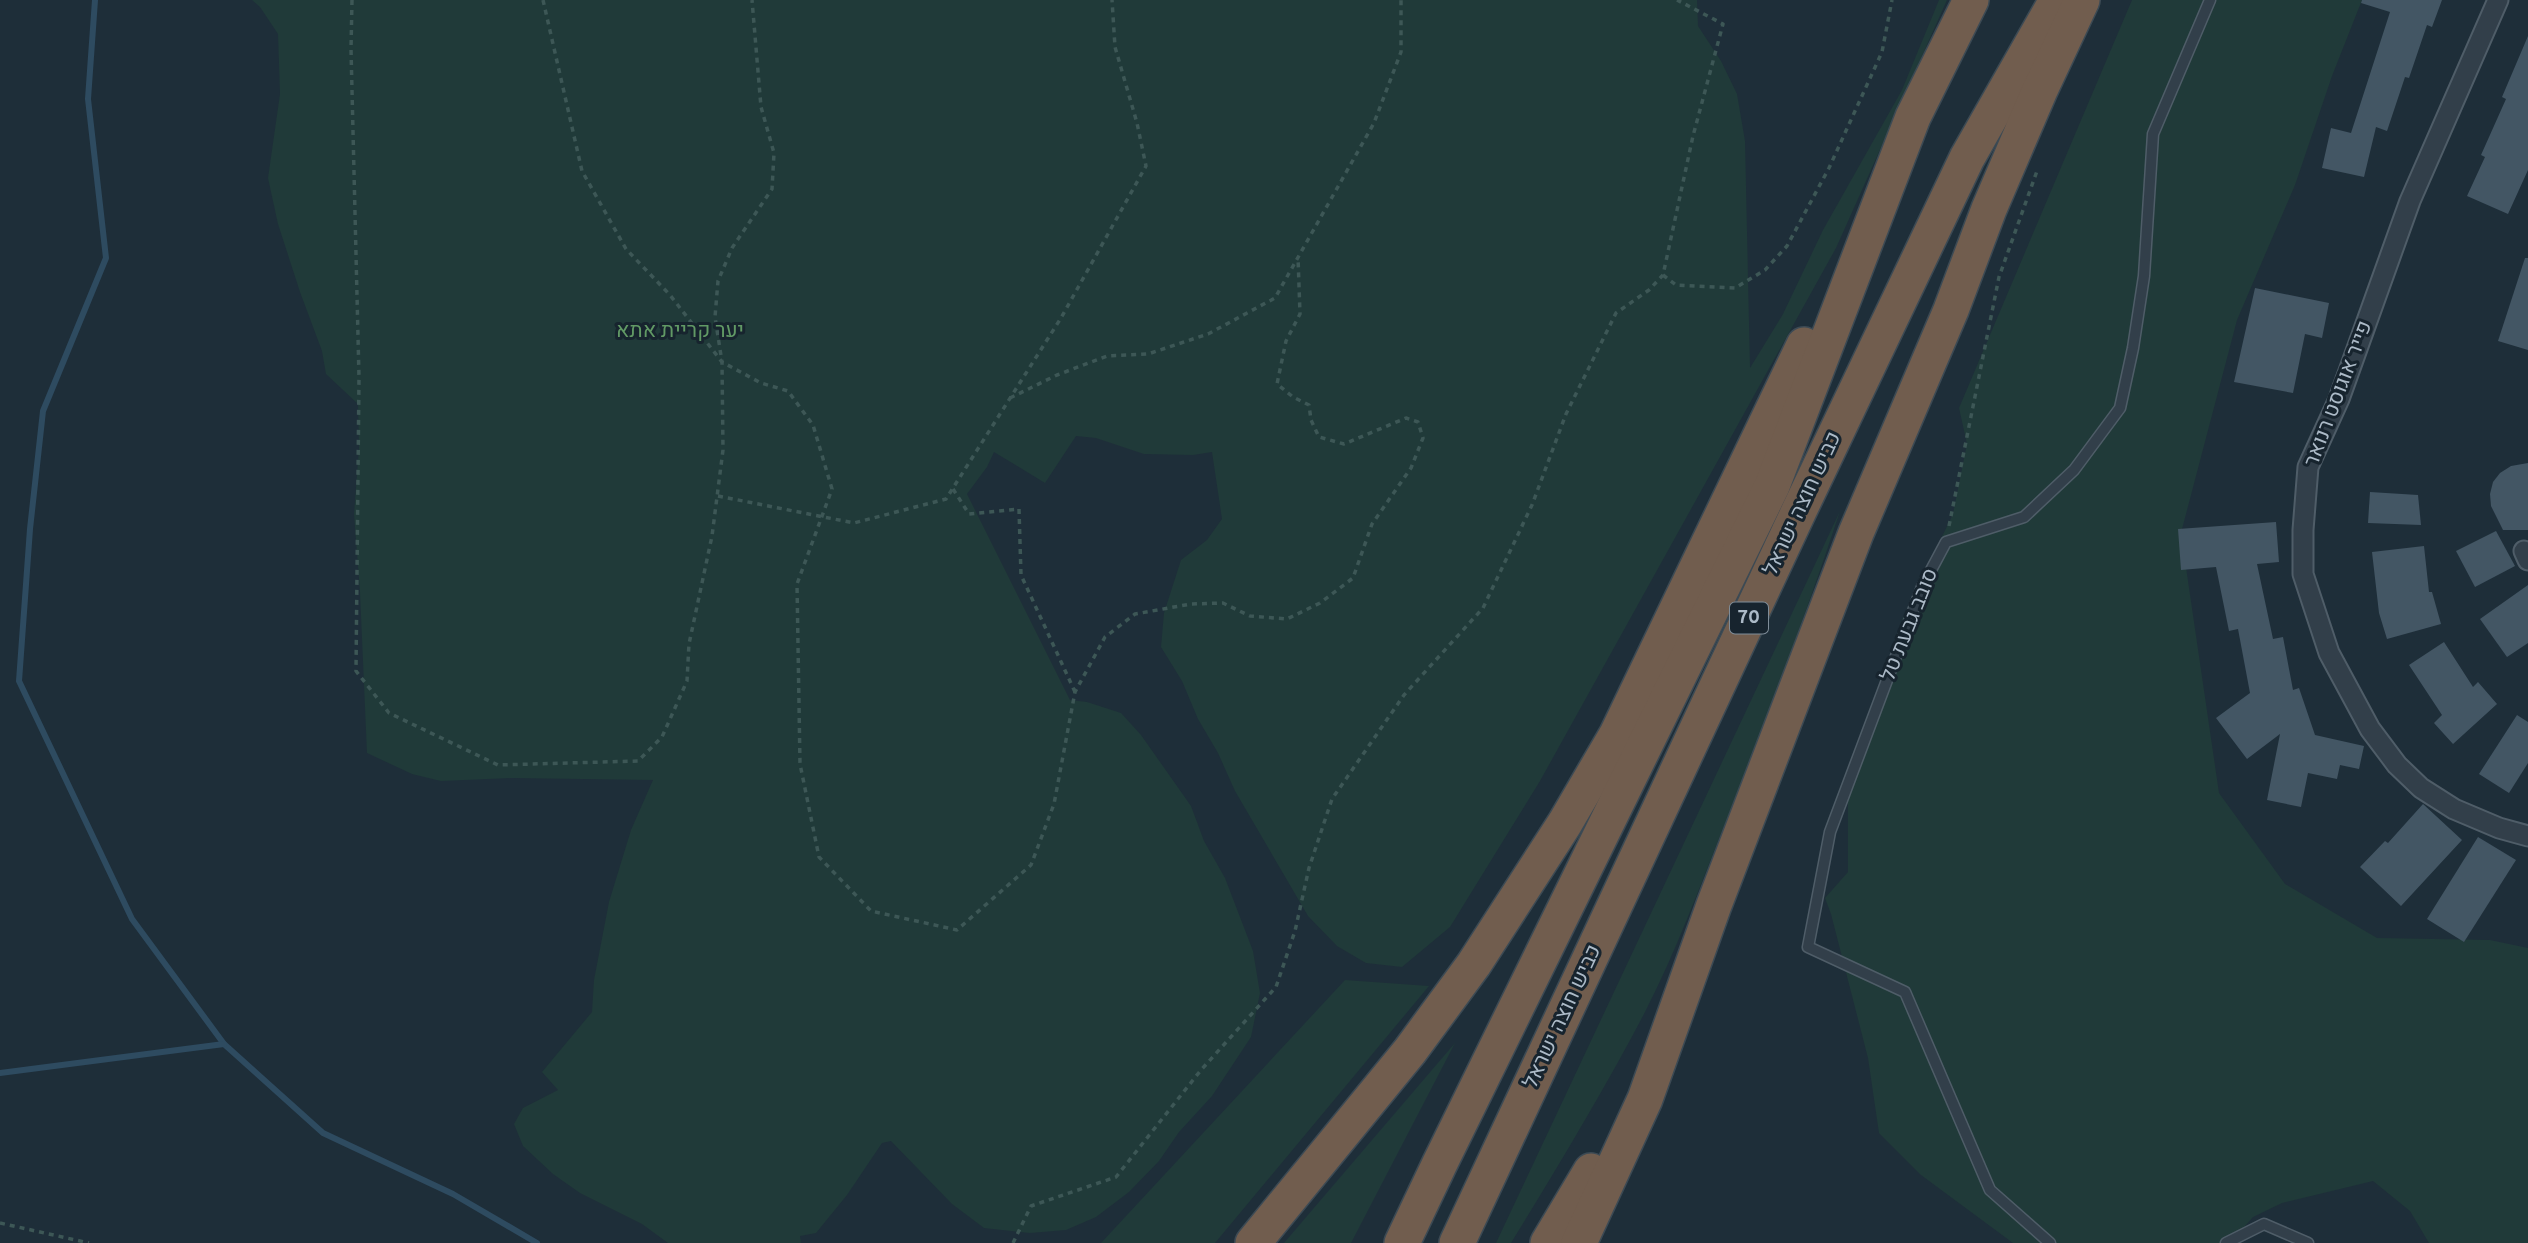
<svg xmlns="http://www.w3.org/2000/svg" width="2528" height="1243" font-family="Overpass,Heebo,sans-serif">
  <rect width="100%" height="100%" fill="#1e2e39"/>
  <g fill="#203a39">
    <polygon points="252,0 1697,0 1698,26 1721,61 1737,94 1745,141 1750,368 1783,314 1823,230 1902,90 1939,0 1947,0 1836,248 1540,781 1450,927 1402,967 1366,963 1337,946 1308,916 1235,791 1218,753 1198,719 1182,681 1161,647 1164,613 1181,560 1207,540 1222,519 1212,452 1193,455 1144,454 1096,438 1076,436 1045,483 994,452 987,467 967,494 1070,700 1087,702 1121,713 1141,735 1191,806 1204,841 1225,878 1253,951 1260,993 1251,1037 1212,1096 1179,1132 1159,1161 1129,1192 1096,1217 1066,1230 1030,1233 984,1228 952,1204 891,1141 882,1143 847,1195 816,1233 800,1236 801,1243 668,1243 642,1224 580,1193 553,1174 523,1146 514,1124 523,1108 558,1090 542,1072 592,1012 594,980 609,902 631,830 653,780 512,778 441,781 412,774 367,753 360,592 354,514 359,448 358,404 326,374 322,351 300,292 278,224 268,178 280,94 278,34 260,7"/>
    <polygon points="2132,0 2362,0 2332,76 2295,185 2237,320 2181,533 2219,793 2285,884 2377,938 2490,940 2528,948 2528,1243 2429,1243 2410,1211 2373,1181 2282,1203 2253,1217 2230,1243 2013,1243 1921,1175 1879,1133 1868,1058 1831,914 1825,898 1848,872 1848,785 1903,617 1953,514 1967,444 1959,408"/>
    <path d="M1840,511C1805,618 1765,724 1723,829C1698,891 1675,954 1644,1014C1603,1092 1557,1168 1511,1243H1496Z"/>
    <polygon points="1345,980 1429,986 1215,1243 1101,1243"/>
    <polygon points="1455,1043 1351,1243 1284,1243"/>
  </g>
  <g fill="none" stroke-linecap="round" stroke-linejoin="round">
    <g stroke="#2e4b60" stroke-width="6">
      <polyline points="95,0 88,99 106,258 43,411 30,529 19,681 132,919 224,1044 323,1133 453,1194 537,1243"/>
      <polyline points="0,1073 224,1044"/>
    </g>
  </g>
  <g fill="#435664">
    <polygon points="2362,0 2442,0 2432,27 2427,25 2409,78 2405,77 2387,131 2376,127 2364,177 2322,168 2331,128 2351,133 2390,12 2361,3"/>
    <polygon points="2528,36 2528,170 2508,214 2467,196 2485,157 2481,155 2506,99 2502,97"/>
    <polygon points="2525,258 2528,258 2528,350 2498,341"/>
    <polygon points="2255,288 2329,303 2322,338 2305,334 2293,393 2234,382"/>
    <polygon points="2528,463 2528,530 2503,530 2491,506 2490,494 2493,482 2500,473 2511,466"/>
    <polygon points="2370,492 2418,495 2421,525 2368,523"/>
    <polygon points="2276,522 2279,562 2257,564 2273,639 2283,637 2293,690 2299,688 2315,735 2364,746 2359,769 2340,765 2337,779 2308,773 2301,807 2267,800 2280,734 2247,759 2216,718 2250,693 2238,629 2229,631 2216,567 2181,570 2178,529"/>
    <polygon points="2496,531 2515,566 2475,587 2456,551"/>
    <polygon points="2424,546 2429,592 2432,592 2441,624 2387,639 2379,613 2372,552"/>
    <polygon points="2528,585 2528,643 2507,657 2480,619"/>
    <polygon points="2444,642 2473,687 2478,682 2497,704 2453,744 2434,723 2442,715 2409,665"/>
    <polygon points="2517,715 2528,722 2528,763 2509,793 2479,774"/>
    <polygon points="2423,804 2462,840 2401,906 2360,867 2385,841 2388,843"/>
    <polygon points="2478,837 2516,860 2464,942 2427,919"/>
  </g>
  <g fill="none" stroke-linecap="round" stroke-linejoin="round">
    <g stroke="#4f5d68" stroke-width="13">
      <g id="lane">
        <polyline points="2050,1243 1990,1190 1905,992 1808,947 1830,832 1922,587 1946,542 2024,517 2074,470 2120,408 2133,348 2144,276 2153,134 2210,0"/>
        <polyline points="2226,1243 2264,1224 2308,1243"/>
      </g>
    </g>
    <g stroke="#4f5d68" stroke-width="23">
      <g id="street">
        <polyline points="2498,0 2410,201 2339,399 2308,467 2303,530 2303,574 2329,653 2370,729 2397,765 2421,788 2454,809 2499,828 2528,836"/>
        <polyline points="2524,551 2528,560"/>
      </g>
    </g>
    <g stroke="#3c4a54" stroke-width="38">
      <g id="highway">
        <polyline points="1253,1243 1410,1051 1474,964 1565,823 1617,734 1804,345"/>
        <polyline points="1402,1243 1440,1163 1772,486 1913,117 1971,0"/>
        <polyline points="1457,1243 1797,515 1967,158 2057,0"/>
        <polyline points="1548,1243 1591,1171"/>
        <polyline points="1579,1243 1645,1099 1714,905 1856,533 1951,310 1989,209 2040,90 2082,0"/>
      </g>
    </g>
    <g stroke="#3d5756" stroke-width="3.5" stroke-dasharray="5 5" stroke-linecap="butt">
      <polyline points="352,0 351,49 359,377 356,671 389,713 498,765 638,761 662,737 687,681 689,644 712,536 723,450 722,362 715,317 718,281 732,248 772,189 774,153 761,107 752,0"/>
      <polyline points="543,0 582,171 626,249 670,295 722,362 761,383 788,391 813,425 832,489 797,584 800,764 819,857 871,911 957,930 1031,865 1054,804 1075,692 1105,637 1135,614 1191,604 1223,603 1250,616 1287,619 1320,603 1353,578 1372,524 1411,468 1423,438 1418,422 1406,418 1344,444 1319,437 1311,420 1309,405 1293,397 1277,384 1286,341 1300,314 1298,257"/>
      <polyline points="1663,275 1676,285 1735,288 1765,270 1787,246 1829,168 1882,52 1892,0"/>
      <polyline points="1010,398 1057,375 1107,356 1148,354 1208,334 1275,298 1374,123 1401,52 1401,0"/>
      <polyline points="953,489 969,514 1019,509 1021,575 1075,692"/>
      <polyline points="718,496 854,523 946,499 1061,318 1146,166 1137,123 1115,47 1112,0"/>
      <polyline points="1949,526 1999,277 2037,171"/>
      <polyline points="0,1223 89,1243"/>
      <polyline points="1013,1243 1031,1206 1116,1177 1201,1070 1276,987 1295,931 1309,868 1332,799 1404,695 1483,608 1532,505 1566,414 1616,313 1649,290 1663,275 1693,136 1723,24 1677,0"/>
    </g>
    <use href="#lane" stroke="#323f4a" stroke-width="10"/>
    <use href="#street" stroke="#323f4a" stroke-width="19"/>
    <use href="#highway" stroke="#715d4e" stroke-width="35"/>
  </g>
  <g text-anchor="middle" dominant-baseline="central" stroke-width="6" stroke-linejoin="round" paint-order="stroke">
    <rect fill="#17242e" stroke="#7f8d99" stroke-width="2" x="1730" y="602.5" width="38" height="31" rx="5"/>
    <g font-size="19" font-weight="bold" fill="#acbac7">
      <text x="1749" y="618">70</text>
    </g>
    <g font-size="21" fill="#619965" stroke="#17242e">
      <text x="680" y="331">יער קריית אתא</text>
    </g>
    <g font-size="21" fill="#acbac7" stroke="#17242e">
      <text transform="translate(2339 394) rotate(-69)">פייר אוגוסט רנואר</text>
      <text transform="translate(1803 504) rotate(-65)">כביש חוצה ישראל</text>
      <text transform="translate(1910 625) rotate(-68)">סובב גבעת טל</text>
      <text transform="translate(1563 1017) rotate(-65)">כביש חוצה ישראל</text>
    </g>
  </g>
</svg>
